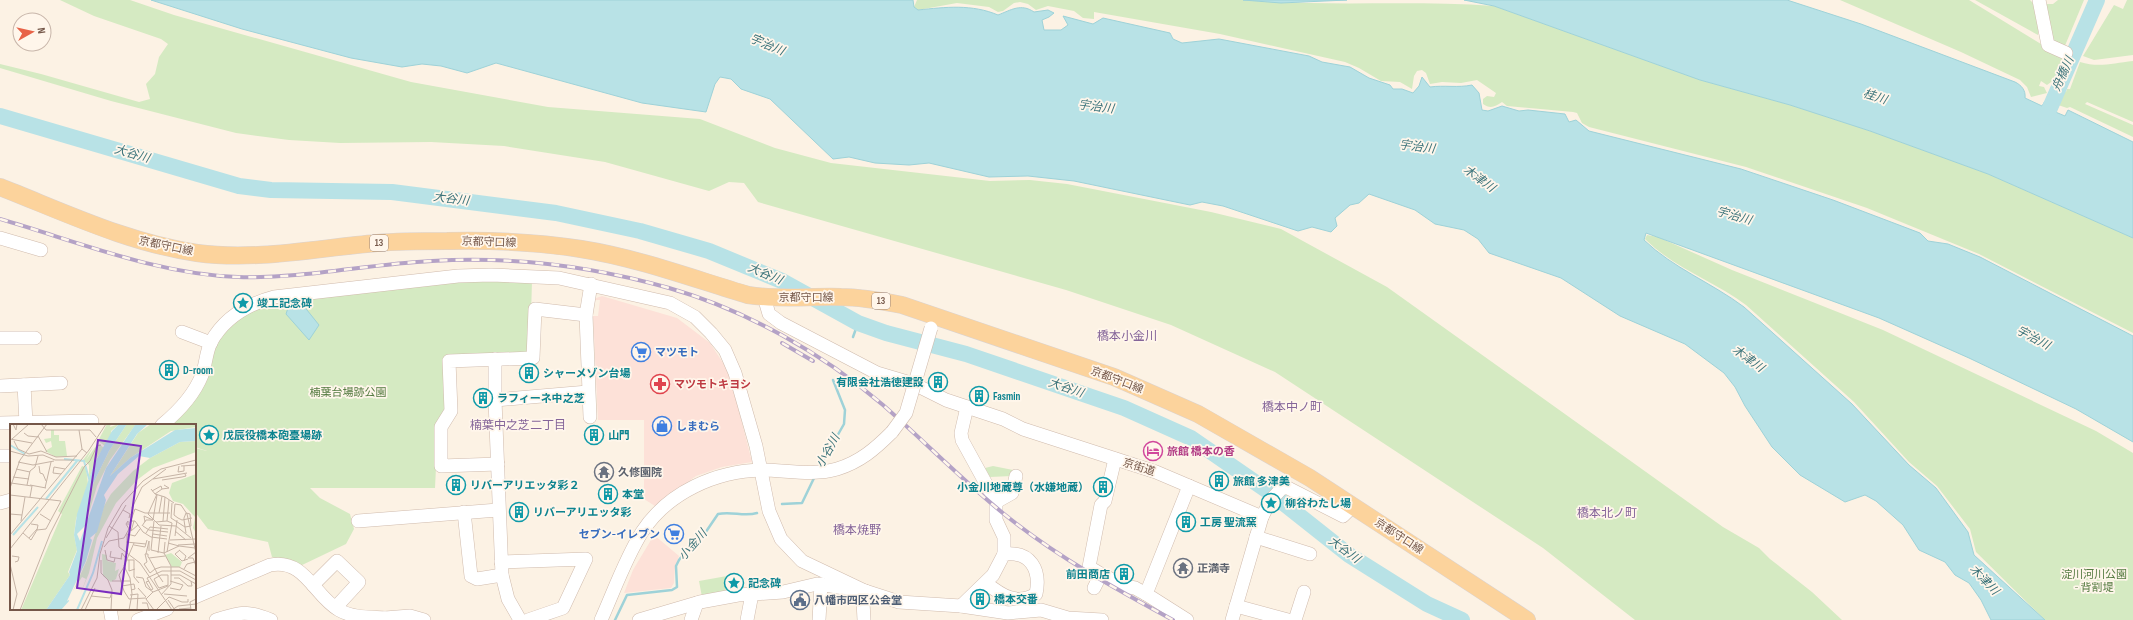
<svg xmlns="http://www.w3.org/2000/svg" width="2133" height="620" font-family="'Sofia Sans Condensed','Noto Sans JP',sans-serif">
  <rect width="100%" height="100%" fill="#fcf2e4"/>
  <g fill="#fde1d8">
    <polygon points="602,296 677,318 710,343 729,372 752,462 722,467 696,476 655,506 644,499 644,420 598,420 593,316 598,316 600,300 595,300 596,298"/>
    <polygon points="654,535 679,556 675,568 674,583 671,588 624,593 633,570"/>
  </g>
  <g fill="#d5eac2">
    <polygon points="60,0 130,0 174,15 411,82 548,107 700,119 775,148 831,163 990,181 1030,180 1067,184 1211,212 1281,229 1387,287 1723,527 1759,548 1770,559 1812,592 1842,620 1635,620 1543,548 1275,372 1171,325 1066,290 758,202 744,183 729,182 709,191 605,162 504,146 431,142 340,143 289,140 236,133 111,101 0,68 0,64 41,74 139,102 150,99 146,84 155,74 159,57 168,44 161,39 94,16"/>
    <path d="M917,0H1243C1326,7 1412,0 1494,6L1700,80L1790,105L1870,131L1988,174L2133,238V333L1979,254L1867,208L1746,167L1589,127L1582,123L1577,113L1573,112L1507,106L1502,102C1495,107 1490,109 1483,104V99L1487,96L1494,97L1496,93L1477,80L1461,83L1442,82L1430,84L1426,73L1422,70L1417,71L1414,76L1412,89L1400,82L1381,81L1359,68L1345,62L1220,34L1094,12V19L1083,18L1074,11L1048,6L1036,10L1028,4L1020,2L1014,3L1003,11L998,12L989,7L957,3L918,10L914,7Z"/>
    <path d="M1840,0H1969L2062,57C2062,70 2058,78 2047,85L2041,81L2039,86L2044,87L2047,93L2031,97L2027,87L2020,80L1961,52Z"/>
    <path d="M1975,0H2030C2041,11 2040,20 2038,35Z"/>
    <polygon points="2058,0 2084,0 2064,48 2052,41 2046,4 2053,4"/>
    <polygon points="2127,0 2133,0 2133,55 2094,60 2083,56 2114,5 2123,9"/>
    <path d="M2133,61V122L2087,102L2085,104L2133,125V137L2070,107L2067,108L2055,104L2063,91L2066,92L2067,89H2070L2080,62C2099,68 2113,63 2133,61Z"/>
    <path d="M1647,235L1658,237L1732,270L1883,330L2096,431L2133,453V620H2045L1976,552L1970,529L1937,486L1909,462L1854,402L1746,305C1714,281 1674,268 1645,239Z"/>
    <polygon points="473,280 532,281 530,349 524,354 445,356 447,411 438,426 435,488 310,488 320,498 350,514 354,529 346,544 300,566 272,557 268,542 208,529 195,512 195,448 207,451 195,447 195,425 169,425 224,331 243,313 263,304"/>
    <polygon points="993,466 1013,470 1012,476 990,477 985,468"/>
    <polygon points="727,576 730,593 702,597 699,581"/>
  </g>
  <g fill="#b8e2e6" stroke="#9ed2d8">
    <path d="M151,0H913L914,7L918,10C946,7 972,4 998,15C1011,10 1021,3 1034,12L1048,10L1054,13L1049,17L1042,20L1044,30H1061L1068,25L1063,16L1093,24L1103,18L1170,33L1173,39L1182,43L1219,39L1309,56L1322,62L1350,67L1369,78L1390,85L1393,89H1402L1413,93L1419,86L1422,77L1430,87C1444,85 1458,88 1472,85L1479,93L1482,110L1488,111L1502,106L1519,111L1528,110L1565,114L1569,122L1576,120L1589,131L1741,169L1833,200L1920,233L1928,241L1948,244L1980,257L2133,336V442L2076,409L1969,358L1879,318L1646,233L1644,240C1673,268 1712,283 1744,307L1852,404L1909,465L1936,488L1968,532L1974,555L2045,620H1991L1981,600L1969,583L1955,575L1945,562L1919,550L1903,525L1876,501L1865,495L1845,502L1800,475L1772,447L1745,406L1735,387L1724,373L1685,344L1620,316L1561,278L1489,253L1478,239L1464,230L1435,224L1415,210L1369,194L1359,203L1350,205L1335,218L1337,226L1331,232L1312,227L1298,231L1223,206L1202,202L1190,205L1074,181L1028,176L989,177L929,163L909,165L875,163L849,157L833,159L770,99L741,89L731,79L720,77L715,84L706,112L642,103L496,63L467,73L441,66L422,64L402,67L351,58L242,29Z"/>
    <polygon points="1243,0 1347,0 1281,3"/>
    <path d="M1464,0H1787L1861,24L2015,82C2021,85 2026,90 2025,98L2042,106L2045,101L2048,102L2051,95L2055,98L2052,104L2054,106L2053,111L2065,116L2068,110L2133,142V238L1988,174L1870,131L1790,105L1700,80L1494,6Z"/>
    <polygon points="304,301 303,305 319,325 309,340 286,314 290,302"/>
  </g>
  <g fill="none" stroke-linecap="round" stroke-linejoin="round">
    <g stroke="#9ed2d8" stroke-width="2.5">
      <polyline points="853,337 858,323"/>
      <polyline points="819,468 844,424 845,410 833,380"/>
      <polyline points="782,504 802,503 815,476"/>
      <path d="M615,620L627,595L672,590L677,587L676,566L679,560L685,552L699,542L718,514C732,511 744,517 757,513"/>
    </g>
    <g stroke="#b8e2e6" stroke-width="16">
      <polyline points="0,116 239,186 271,190 392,192 556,213 640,231 709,251 782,281 858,323 886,333 966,354 1124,408 1191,438 1272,494 1349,555 1427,604 1462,620"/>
      <polyline points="2046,117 2097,0"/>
    </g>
    <g stroke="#d0bbad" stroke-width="14">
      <g id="minor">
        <polyline points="2039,0 2048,45 2066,53"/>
        <polyline points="0,238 41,250"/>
        <polyline points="764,297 769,314 781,323 877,373 914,384 946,400 1003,419 1023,429 1156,472 1262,517"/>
        <polyline points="182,332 211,343"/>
        <polyline points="0,338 35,338"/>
        <polyline points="495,359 495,400"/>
        <polyline points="24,385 26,423"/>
        <polyline points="0,386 61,383"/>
        <polyline points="967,407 961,433 962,440 996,502 996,520 1004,537 1004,554"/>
        <polyline points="590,417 586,315 591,284"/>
        <polyline points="0,423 92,421"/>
        <path d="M162,425C179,411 194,395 202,375C206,364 206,352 211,342C225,317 248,304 274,297L458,276L491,275L559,278L670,303L695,317L711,333L725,350L735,373L756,446L769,511L781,539L802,561L865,591L899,602L961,606L993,575L1004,554C1031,551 1041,570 1036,594C1017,606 1001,595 986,583"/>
        <polyline points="0,456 11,456"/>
        <polyline points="498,464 441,466 441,427 451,411 449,361 533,358 535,309 586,315"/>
        <polyline points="996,502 1012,493 1016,476"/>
        <polyline points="0,503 11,500"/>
        <polyline points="464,512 471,576 477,579 502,575"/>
        <polyline points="358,521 498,510"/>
        <polyline points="1256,537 1310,554"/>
        <polyline points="501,562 586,559 563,608 528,620"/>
        <polyline points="1101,574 1089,567 1101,505 1105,501 1115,459"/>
        <polyline points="313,585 337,561 359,582 336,607"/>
        <polyline points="1094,588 1101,574 1124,586 1135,588 1146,594 1189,486"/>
        <polyline points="1146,594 1187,620"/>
        <path d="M195,597L270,565C305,558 314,596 339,610C353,618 370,617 385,618"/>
        <polyline points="961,606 1008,613 1041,610 1068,618 1102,620"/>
        <polyline points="1236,606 1288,620"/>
        <polyline points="110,609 112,620"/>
        <polyline points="138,620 167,609"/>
        <path d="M216,620C241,612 246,610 271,620"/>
        <polyline points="382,620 385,618 410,616 424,620"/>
        <polyline points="520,620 508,599 502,575 495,400 588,392"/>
        <path d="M601,620C614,591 625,559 642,532C668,492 716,471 762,470C786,470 813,476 837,469C860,462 875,449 892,432"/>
        <polyline points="639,620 700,602 738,595 783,592 817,584 865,591 863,601 864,620"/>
        <polyline points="691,620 697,603"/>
        <polyline points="747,620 752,594"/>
        <polyline points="819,620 821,584"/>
        <polyline points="1232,620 1262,517 1270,501 1282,488 1288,488 1343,516 1353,506"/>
        <polyline points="1295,620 1304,592"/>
      </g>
    </g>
    <g stroke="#dbd3d0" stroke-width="18">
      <path id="major" d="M0,187C64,212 128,243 197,253C257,261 317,248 377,243C400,241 424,241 447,241C491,240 538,242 581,249C638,258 694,279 748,295C779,300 810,296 841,297C861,297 882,301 902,305L1114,377L1198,414L1310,478L1527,620"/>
    </g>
    <use href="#minor" stroke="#fff" stroke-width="13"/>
    <use href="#major" stroke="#fcd39c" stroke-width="17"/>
    <g stroke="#b4a2c6" stroke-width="4">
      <g id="rail">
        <path d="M0,219C79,242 156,274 238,277C304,279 367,264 432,261C513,256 591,266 669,288C746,310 822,353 883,405C924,441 962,480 1004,514C1056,556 1114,588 1173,620"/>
        <polyline points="782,343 813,361"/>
      </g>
    </g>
    <use href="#rail" stroke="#fff6eb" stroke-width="2.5" stroke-dasharray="8" stroke-linecap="butt"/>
    <g stroke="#d0bbad" stroke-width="14" stroke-linecap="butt">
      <polyline id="minor-bridge" points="892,432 906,413 931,328"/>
    </g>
    <use href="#minor-bridge" stroke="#fff" stroke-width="13"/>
  </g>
  <defs>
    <g id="sight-ring" transform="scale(1)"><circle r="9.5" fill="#fff6eb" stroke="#0f9aa8" stroke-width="1.5"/><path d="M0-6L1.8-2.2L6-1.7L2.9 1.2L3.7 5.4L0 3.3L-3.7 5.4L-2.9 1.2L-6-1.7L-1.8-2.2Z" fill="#0f9aa8"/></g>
    <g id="supermarket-ring" transform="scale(1)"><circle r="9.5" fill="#fff6eb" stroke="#3f7fe0" stroke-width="1.5"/><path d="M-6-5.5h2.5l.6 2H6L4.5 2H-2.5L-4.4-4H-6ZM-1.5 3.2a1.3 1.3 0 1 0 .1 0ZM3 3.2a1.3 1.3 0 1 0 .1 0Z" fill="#3f7fe0"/></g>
    <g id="building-ring" transform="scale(1)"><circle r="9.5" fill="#fff6eb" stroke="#0f9aa8" stroke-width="1.5"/><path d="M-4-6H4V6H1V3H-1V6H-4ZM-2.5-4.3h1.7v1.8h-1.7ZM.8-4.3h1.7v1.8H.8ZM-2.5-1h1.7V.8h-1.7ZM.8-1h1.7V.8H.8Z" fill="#0f9aa8"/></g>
    <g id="pharmacy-ring" transform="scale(1)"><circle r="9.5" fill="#fff6eb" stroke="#e0444e" stroke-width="1.5"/><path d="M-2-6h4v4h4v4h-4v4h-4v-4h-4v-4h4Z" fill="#e0444e"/></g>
    <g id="shop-ring" transform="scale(1)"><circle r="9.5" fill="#fff6eb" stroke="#3f7fe0" stroke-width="1.5"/><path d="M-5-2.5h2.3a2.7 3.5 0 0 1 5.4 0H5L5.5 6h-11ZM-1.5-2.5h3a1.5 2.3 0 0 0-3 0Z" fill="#3f7fe0"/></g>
    <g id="hotel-ring" transform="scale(1)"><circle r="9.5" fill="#fff6eb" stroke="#d1479c" stroke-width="1.5"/><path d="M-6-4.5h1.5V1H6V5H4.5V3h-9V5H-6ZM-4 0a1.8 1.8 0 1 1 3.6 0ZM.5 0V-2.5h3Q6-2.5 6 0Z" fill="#d1479c"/></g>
    <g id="temple-ring" transform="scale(1)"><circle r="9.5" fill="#fff6eb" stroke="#6b7280" stroke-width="1.5"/><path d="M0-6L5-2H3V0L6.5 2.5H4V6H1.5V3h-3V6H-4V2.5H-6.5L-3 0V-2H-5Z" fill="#6b7280"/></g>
    <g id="civic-ring" transform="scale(1)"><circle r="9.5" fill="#fff6eb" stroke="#5c6f8a" stroke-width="1.5"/><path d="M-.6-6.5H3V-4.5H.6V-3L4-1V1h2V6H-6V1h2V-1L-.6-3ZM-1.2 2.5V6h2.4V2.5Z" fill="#5c6f8a"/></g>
  </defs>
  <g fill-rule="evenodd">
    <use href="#sight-ring" x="243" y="303"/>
    <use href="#supermarket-ring" x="641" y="352"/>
    <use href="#building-ring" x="169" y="370"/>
    <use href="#building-ring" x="529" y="373"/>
    <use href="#building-ring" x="938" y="382"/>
    <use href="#pharmacy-ring" x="660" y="384"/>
    <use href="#building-ring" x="979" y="396"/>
    <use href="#building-ring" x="483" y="398"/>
    <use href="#shop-ring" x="662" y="426"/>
    <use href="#sight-ring" x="209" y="435"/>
    <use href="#building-ring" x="594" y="435"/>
    <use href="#hotel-ring" x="1153" y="451"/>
    <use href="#temple-ring" x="604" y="472"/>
    <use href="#building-ring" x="1219" y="481"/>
    <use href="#building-ring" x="456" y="485"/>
    <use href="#building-ring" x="1103" y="487"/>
    <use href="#building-ring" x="608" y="494"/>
    <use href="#sight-ring" x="1271" y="503"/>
    <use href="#building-ring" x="519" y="512"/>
    <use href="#building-ring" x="1186" y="522"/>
    <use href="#supermarket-ring" x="674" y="534"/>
    <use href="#temple-ring" x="1183" y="568"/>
    <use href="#building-ring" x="1124" y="574"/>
    <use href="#sight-ring" x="734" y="583"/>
    <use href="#building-ring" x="980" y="599"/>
    <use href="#civic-ring" x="800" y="600"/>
  </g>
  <g text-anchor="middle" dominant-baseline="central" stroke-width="3.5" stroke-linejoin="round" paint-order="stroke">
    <g fill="#fff6eb" stroke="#9e877a" stroke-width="1">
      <rect x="370" y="235" width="18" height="16" rx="3"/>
      <rect x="872" y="293" width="18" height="16" rx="3"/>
    </g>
    <g font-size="10" font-weight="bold" fill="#755749">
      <text x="379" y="243">13</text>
      <text x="881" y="301">13</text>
    </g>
    <g font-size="11" fill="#755749" stroke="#fff6eb">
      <text transform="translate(489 242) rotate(2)">京都守口線</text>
      <text transform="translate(166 246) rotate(12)">京都守口線</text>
      <text x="806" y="297">京都守口線</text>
      <text transform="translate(1117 380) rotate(21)">京都守口線</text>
      <text transform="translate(1139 467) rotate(18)">京街道</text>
      <text transform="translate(1399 536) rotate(33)">京都守口線</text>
    </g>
    <g font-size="11" font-weight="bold" fill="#0d838f" stroke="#fff6eb" text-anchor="start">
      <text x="257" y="303">竣工記念碑</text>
      <text x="183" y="370">D-room</text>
      <text x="543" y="373">シャーメゾン台場</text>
      <text x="924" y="382" text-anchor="end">有限会社浩徳建設</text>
      <text x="993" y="396">Fasmin</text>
      <text x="497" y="398">ラフィーネ中之芝</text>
      <text x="223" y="435">戊辰役橋本砲臺場跡</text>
      <text x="608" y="435">山門</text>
      <text x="1233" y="481">旅館 多津美</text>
      <text x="470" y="485">リバーアリエッタ彩２</text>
      <text x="1089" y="487" text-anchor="end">小金川地蔵尊（水嫌地蔵）</text>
      <text x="622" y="494">本堂</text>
      <text x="1285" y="503">柳谷わたし場</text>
      <text x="533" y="512">リバーアリエッタ彩</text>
      <text x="1200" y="522">工房 聖流窯</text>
      <text x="1110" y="574" text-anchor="end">前田商店</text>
      <text x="748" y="583">記念碑</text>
      <text x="994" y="599">橋本交番</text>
    </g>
    <g font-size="11" font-weight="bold" fill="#366cbe" stroke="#fff6eb" text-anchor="start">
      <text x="655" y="352">マツモト</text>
      <text x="676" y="426">しまむら</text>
      <text x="660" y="534" text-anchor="end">セブン-イレブン</text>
    </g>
    <g font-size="11" font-weight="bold" fill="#be3a42" stroke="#fff6eb" text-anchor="start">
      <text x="674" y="384">マツモトキヨシ</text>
    </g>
    <g font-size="11" fill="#557b41" stroke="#fff6eb">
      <text x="348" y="392">楠葉台場跡公園</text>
      <text x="2094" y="574">淀川河川公園<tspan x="2094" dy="13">- 背割堤</tspan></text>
    </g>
    <g font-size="11" font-weight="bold" fill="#b23c85" stroke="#fff6eb" text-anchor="start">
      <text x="1167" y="451">旅館 橋本の香</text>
    </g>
    <g font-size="11" font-weight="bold" fill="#5b616d" stroke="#fff6eb" text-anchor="start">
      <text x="618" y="472">久修園院</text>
      <text x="1197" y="568">正満寺</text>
    </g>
    <g font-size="11" font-weight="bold" fill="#4e5e75" stroke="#fff6eb" text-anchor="start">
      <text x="814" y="600">八幡市四区公会堂</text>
    </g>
    <g font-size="12" font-style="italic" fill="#3c747b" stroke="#fff6eb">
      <text transform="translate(767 45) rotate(23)">宇治川</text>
      <text transform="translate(2063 74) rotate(-66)">舟橋川</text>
      <text transform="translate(1875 97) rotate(18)">桂川</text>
      <text transform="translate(1096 107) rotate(7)">宇治川</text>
      <text transform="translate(1417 147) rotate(7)">宇治川</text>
      <text transform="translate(132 154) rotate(16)">大谷川</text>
      <text transform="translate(1479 179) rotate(36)">木津川</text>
      <text transform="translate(451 199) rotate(7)">大谷川</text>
      <text transform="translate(1734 216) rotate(16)">宇治川</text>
      <text transform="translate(765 274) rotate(23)">大谷川</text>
      <text transform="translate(2033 338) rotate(28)">宇治川</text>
      <text transform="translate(1748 359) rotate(36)">木津川</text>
      <text transform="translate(1066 388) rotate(19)">大谷川</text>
      <text transform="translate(828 451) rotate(-61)">小谷川</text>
      <text transform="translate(693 545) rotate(-49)">小金川</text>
      <text transform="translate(1344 550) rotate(36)">大谷川</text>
      <text transform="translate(1984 580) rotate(46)">木津川</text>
    </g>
    <g font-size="12" fill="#856599" stroke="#fff6eb">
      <text x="1127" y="336">橋本小金川</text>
      <text x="1292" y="407">橋本中ノ町</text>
      <text x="518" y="425">楠葉中之芝二丁目</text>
      <text x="1607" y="513">橋本北ノ町</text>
      <text x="857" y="530">橋本焼野</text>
    </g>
  </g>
  <g transform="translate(10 424)">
    <rect width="186" height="186" fill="#fcf2e4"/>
    <path d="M97,0H101L100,3L109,0L101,7L102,11L95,22L88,17ZM117,0H126L100,36L87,62L75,102L83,60L99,27ZM141,0H186V3L161,7L120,34L100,52L128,9ZM41,6H44V11H49V17H55L57,32L46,33L35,27L42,23L41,17L36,19L34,15L41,14ZM186,17V28L143,44L127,56L106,79L87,114L79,149L70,171L76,155L72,153L63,167L77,136L94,82L101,70L123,47L140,34L170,18ZM88,19L94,24L86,35L79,55V41L73,36L83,23L76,36ZM72,42L76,43L78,60L66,95L64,111L67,126L58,148L60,151L36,186H11L52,90L48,87ZM186,50V109L183,104L185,93L173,80L163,77L159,69L162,59ZM161,129L172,138L170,143H162L155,131ZM92,130L97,131V137L106,139L105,147L109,145L106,155L101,158L93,152Z" fill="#d5eac2"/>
    <path d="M109,0H117L99,27L83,60L75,102L67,110L70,117L96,44L125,1L138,0L127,10L100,52L120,34L165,6L186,4V17L170,18L140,34L129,32L108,50L94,71L96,76L87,108L80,114L82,116L76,137L57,177L59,176V177L51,186H36L60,151L59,148L67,127L64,111L67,90L84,40L102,7Z" fill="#b8e2e6"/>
    <path fill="none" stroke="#b8e2e6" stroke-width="2" d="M0,21L15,30M54,35L74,37L80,58M36,75L67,37M3,111L28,83M67,186L83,149L92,117"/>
    <path fill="none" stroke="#c6b4a6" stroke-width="1" d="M3,0L6,6L7,0M31,0L36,6H80L86,13M69,6L72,25M14,9L18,12L28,13M28,12L37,28M0,15L22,19M2,15L19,0M4,17L8,25L19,30L31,27L46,33L67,32M0,27L18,32L33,31L45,36H64M8,38L23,41L44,37M29,42L30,49L33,50L36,57M169,42L168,48L174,47V42M171,42L186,41M6,45L20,48M51,50L43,49L44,43L55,45M3,53L19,55M143,55L177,49M152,56L172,53L176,52L175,50M1,59L22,62L20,73M17,61L20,47L25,43L28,32M20,61L36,64M0,64L10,36L37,0M35,64L41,38M141,65L145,70L155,73L164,79M152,65L159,64L154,61M142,67L151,62L152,65L145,70M147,70L138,90L149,101L166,102L181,114M0,71L51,77L36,105L27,106L28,101L21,100M162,79L161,94L175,103L181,102L180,90L176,89L174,94V96L175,103L176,109M165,80L171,81L177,90L186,129M165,80L164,91L168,94L172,96L182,94M122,84L132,63L156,45M113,86L120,90L119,94M149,89L152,72M0,90L12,91M30,90L41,97M143,96L147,71M11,97L15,73M120,97H125L133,108L141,113L157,115M124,97L121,107L128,101M144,97L141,126L154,129L169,122L158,119M153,97L155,73M157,97L159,76M135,98L134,92L143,96M146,98L157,97L162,99L157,128M120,99L125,85L135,89H160M99,102L108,108L109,123L130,139L162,186M132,102L136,96H143M133,102L139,106L158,108M165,107L176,116M13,109L21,116L27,106M136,109L140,103L158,105M143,110L157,112M0,111L72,25L77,29M165,112L167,96M19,114L27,105M96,114L116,81M160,116L186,115M116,118L136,120M124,121L135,123L137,116M168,121L185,120M169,122L185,124M94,123L99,117L114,114L119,105L116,100L118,97V101M0,125L79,26L96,0M95,126L97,136L104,138L105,134M169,126L176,132L174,137M170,126L165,130L172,137L178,135M101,127L100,133L112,135M186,128L178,134H183L186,142M117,129V110L125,112L130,105M148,129L151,102M136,130L139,117V127M2,132L9,133L8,137L5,138M139,134L155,132M111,135L112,129L117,136H124V153L129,159M91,136V149L98,156L102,166L101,186M119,136V147L125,145M0,140L7,170L3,186M114,143L109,151L114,167L119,175L136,174M174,145L177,140L185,138M161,151H170L186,160M126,153L133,154L136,163L143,168L158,162V151H151L144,155L147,161L149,164L158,161M164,154H169L178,162H182L181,157M102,157H120M139,157L136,158L141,166L143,165L137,154L152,147H170L186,156M160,157L173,161L170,166L160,164M153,158L147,149L145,145L139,134L138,133V130H135L137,138L134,140L140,149L145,145L151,143H169L186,152M112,162L124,160L125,165L121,166M128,164L136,173M143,168L136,175L144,186M154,170L177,172M120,171L128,170L127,186M151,171L161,160V142L154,129L155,118M81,172L100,174L102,168M158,176L165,186M132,179H137L139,186M169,185L181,184M10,186L40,110L74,43L80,37L87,22L91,21M71,186L87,154L90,130L98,104L112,80L133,57L151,45L186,36M75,186L85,164M119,186L122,170L120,154L114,142L124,119M146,186L159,173L172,178H178V175M162,186L168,182L186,180M181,186L180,178L186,175"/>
    <path fill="#7b2cbf" fill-opacity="0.15" stroke="#7b2cbf" stroke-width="2" d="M88,16L131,22L111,170L67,164Z"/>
    <rect width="186" height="186" fill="none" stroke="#755749" stroke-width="2"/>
  </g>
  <g transform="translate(32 32) rotate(82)"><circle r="19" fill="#fff6eb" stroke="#c8b6aa"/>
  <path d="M0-3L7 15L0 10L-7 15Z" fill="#e86348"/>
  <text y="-6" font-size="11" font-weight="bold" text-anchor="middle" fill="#755749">N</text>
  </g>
</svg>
